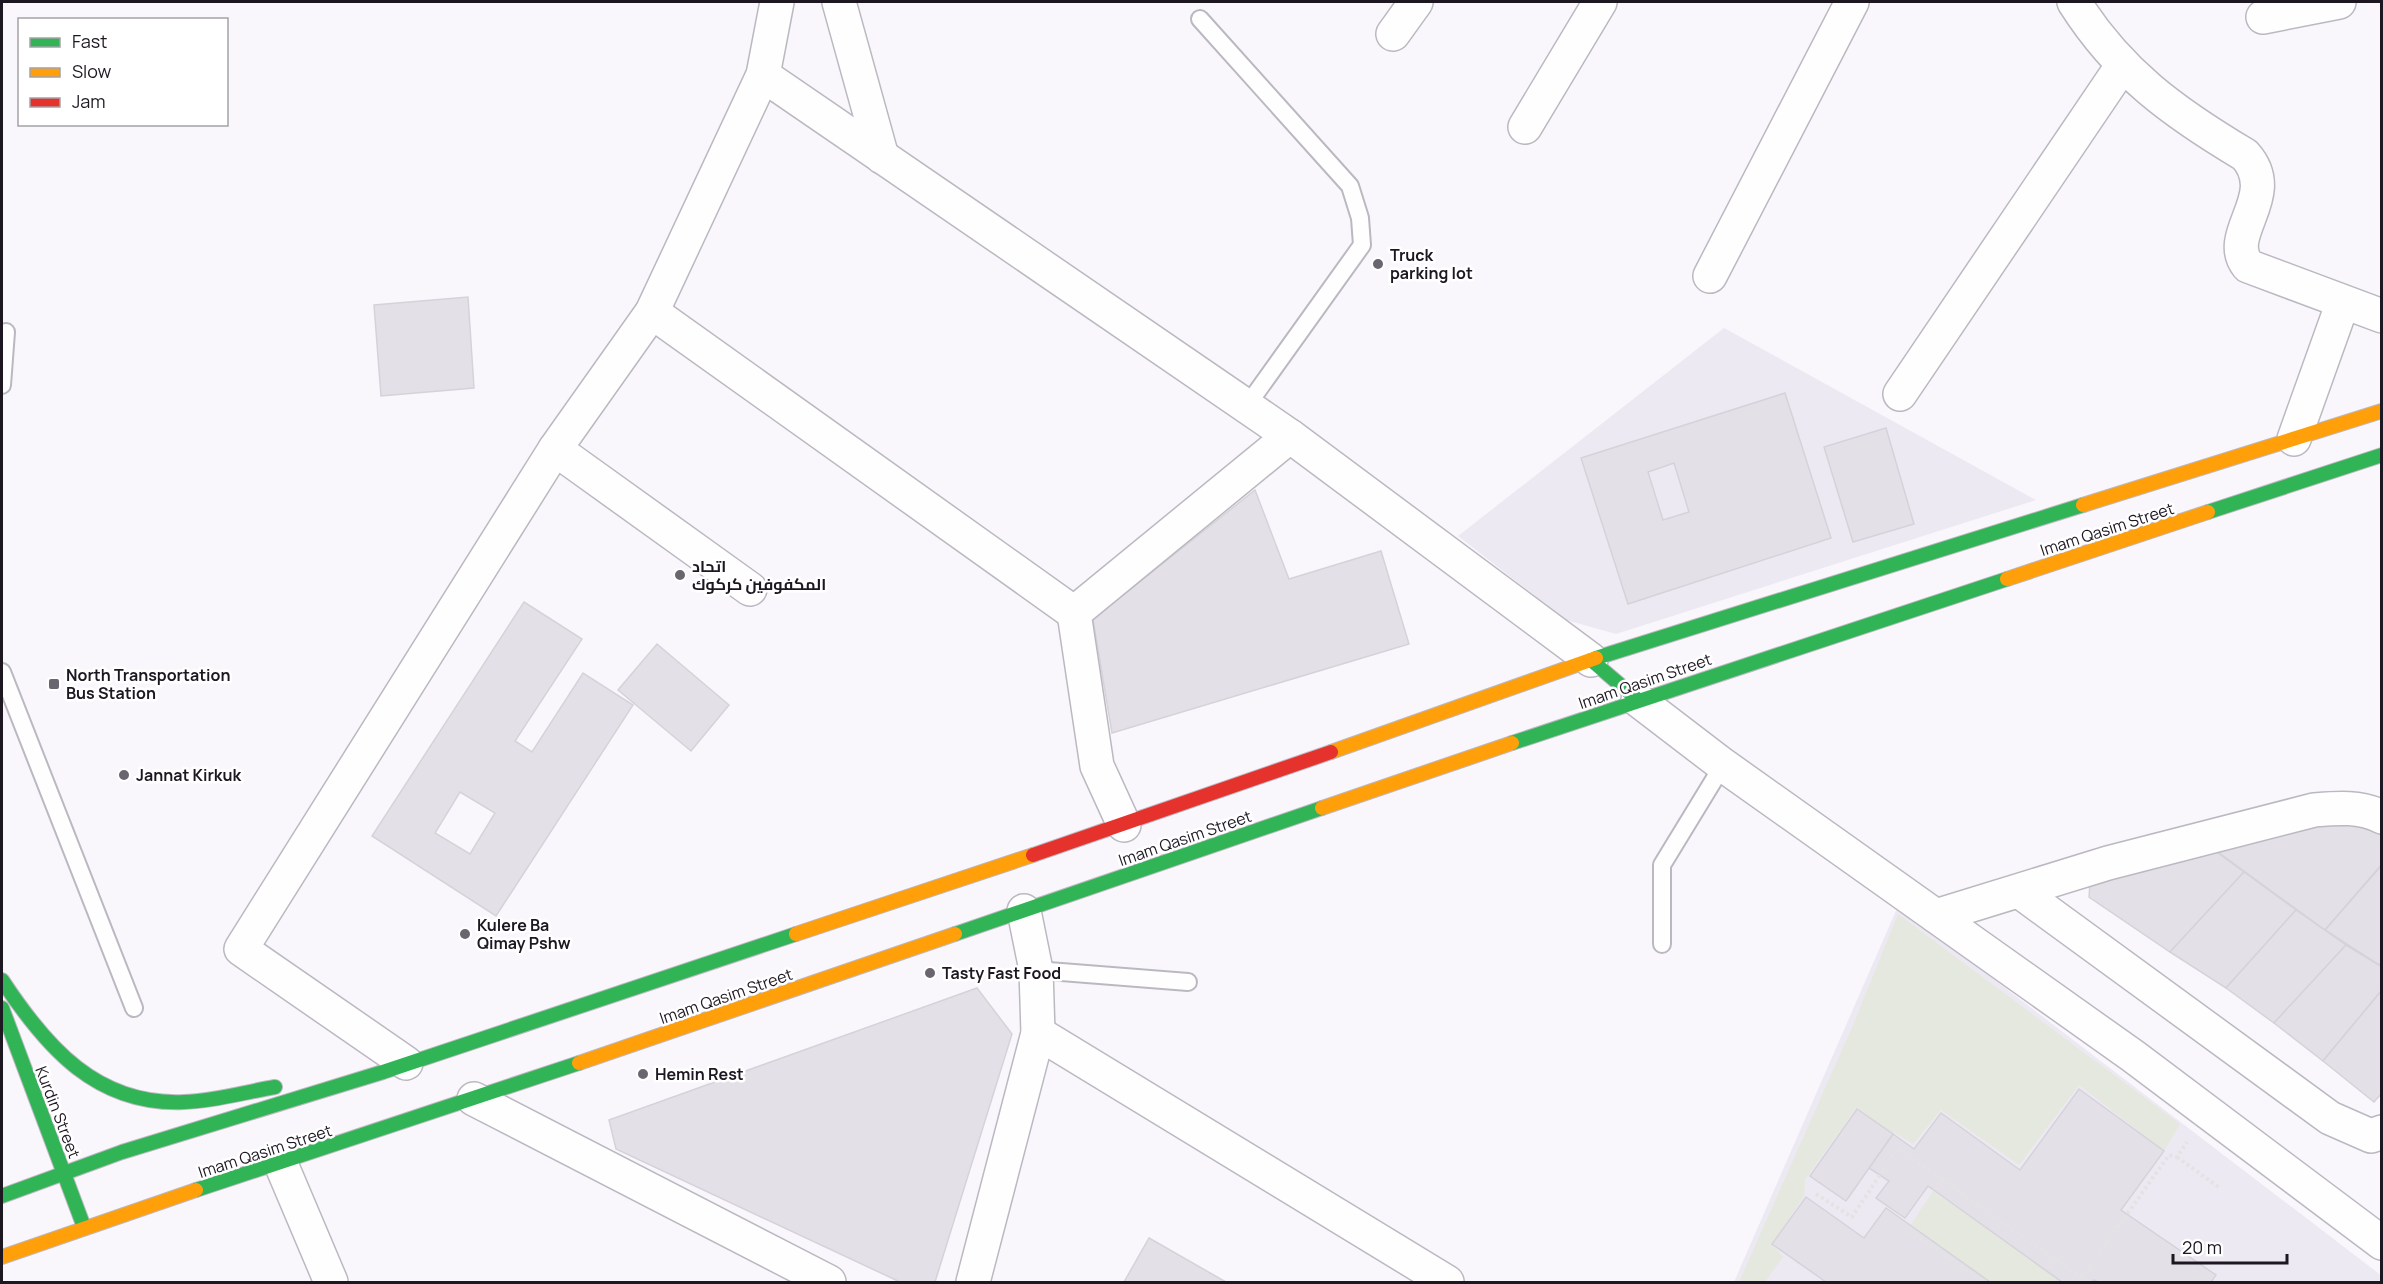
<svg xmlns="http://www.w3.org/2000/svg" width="2383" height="1284" font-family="Manrope,Cairo,sans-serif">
  <rect width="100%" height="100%" fill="#f9f7fc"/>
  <g fill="#ede9f3">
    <polygon points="1724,328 2036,500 1616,634 1566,620 1458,536"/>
    <polygon points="1898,906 2382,1276 2381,1282 1734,1282"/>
  </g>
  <g fill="#e5e8de">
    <polygon points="1898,914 2180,1124 2164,1151 2079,1085 2019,1165 1941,1110 1913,1144 1894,1132 1892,1133 1856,1108 1805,1180 1804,1196 1772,1244 1783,1257 1765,1282 1739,1282 1853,1025"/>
    <polygon points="1933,1191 2063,1281 1991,1282 1910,1226"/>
  </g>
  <g fill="#e4e0e8" stroke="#d6d2da" stroke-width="1.5" fill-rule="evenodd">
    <polygon points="468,297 474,388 381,396 374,305"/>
    <path d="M1785,393L1831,538L1628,604L1581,458ZM1674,463L1689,512L1663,520L1648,472Z"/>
    <polygon points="1886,428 1914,524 1853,542 1824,447"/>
    <polygon points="1255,490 1289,579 1381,551 1409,644 1112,733 1093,619"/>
    <path d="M524,602L582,639L515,741L532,752L583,673L633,705L496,916L372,836ZM460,792L495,813L470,854L435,833Z"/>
    <polygon points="657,644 729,705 691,751 618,690"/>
    <polygon points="2351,819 2382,833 2382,864 2325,930 2215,850"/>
    <polygon points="2214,850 2244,872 2170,952 2089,897 2090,882"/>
    <polygon points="2382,865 2382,961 2379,965 2325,930"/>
    <polygon points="2244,872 2296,910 2226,988 2170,952"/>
    <polygon points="2296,910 2346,945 2274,1023 2226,988"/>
    <polygon points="2346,945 2382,967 2382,990 2323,1061 2274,1023"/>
    <polygon points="977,988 1012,1034 935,1282 900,1282 616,1149 609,1120"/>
    <polygon points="2382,990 2382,1093 2374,1102 2323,1061"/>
    <polygon points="2079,1089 2164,1151 2121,1210 2216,1275 2211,1282 2098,1282 2094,1280 2092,1282 2062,1282 1928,1186 1905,1218 1876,1198 1889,1181 1869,1168 1893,1134 1914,1149 1941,1113 2020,1170"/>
    <polygon points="1857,1109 1893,1134 1846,1201 1810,1176"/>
    <polygon points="1806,1197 1864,1238 1886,1208 1990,1282 1826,1282 1772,1244"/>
    <polygon points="1149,1238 1226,1282 1124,1282"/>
  </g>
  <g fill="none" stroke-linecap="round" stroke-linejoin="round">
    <g stroke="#bcb8c1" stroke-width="20">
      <g id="lane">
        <polyline points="1200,19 1350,186 1360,218 1362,245 1246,407"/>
        <polyline points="2,385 6,332"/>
        <polyline points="2,672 134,1008"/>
        <polyline points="1662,944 1662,865 1723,765"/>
        <polyline points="1036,970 1188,982"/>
      </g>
    </g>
    <g stroke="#bcb8c1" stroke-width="36">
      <g id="street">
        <polyline points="839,2 882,157"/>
        <path d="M2074,2C2119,73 2173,112 2245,155C2282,196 2222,234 2248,266L2382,316"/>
        <polyline points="2263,17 2339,2"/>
        <polyline points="1393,34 1416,2"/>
        <polyline points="763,75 1290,436 1591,660"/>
        <polyline points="1525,127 1600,2"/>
        <polyline points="1710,276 1852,2"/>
        <polyline points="652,312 1074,613"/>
        <polyline points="1900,394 2122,66"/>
        <polyline points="2294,439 2343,302"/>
        <polyline points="555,449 750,589"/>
        <polyline points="1638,700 1723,765 2133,1056 2382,1243"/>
        <polyline points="1124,825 1097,766 1074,613 1290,436"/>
        <polyline points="2019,891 2330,1118 2371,1136 2382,1132"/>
        <path d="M1936,916L2108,863L2314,810C2338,808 2360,806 2382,817"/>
        <polyline points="1038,1033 1447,1282"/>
        <polyline points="406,1063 241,949 555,449 652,312 763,75 777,2"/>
        <polyline points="474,1099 829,1282"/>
        <polyline points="281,1164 331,1282"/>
        <polyline points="973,1282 1038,1033 1036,970 1024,911"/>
      </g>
    </g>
    <g stroke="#bcb8c1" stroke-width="16">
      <g id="fast">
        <polyline points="2208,512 2382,455"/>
        <polyline points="1596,658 2083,505"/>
        <polyline points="1591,660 1638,700"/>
        <polyline points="1512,743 2007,579"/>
        <polyline points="955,934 1322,808"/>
        <path d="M2,980C46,1047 97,1106 184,1102C215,1101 245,1092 275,1087"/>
        <polyline points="2,1008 84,1227"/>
        <polyline points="196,1190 579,1063"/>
        <polyline points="2,1196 122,1152 383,1072 796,934"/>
      </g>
    </g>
    <g stroke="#bcb8c1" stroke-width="16">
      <g id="slow">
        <polyline points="2083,505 2382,411"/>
        <polyline points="2007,579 2208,512"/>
        <polyline points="1331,752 1596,658"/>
        <polyline points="1322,808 1512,743"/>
        <polyline points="796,934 1033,855"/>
        <polyline points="579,1063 955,934"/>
        <polyline points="2,1257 196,1190"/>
      </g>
    </g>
    <g stroke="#bcb8c1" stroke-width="16">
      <polyline id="jam" points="1033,855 1331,752"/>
    </g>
    <g stroke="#e4e3e4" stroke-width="4" stroke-dasharray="3 3" stroke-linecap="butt">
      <polyline points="2177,1157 2220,1188"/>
      <polyline points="1816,1194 1852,1217 1898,1148 2087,1282"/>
      <polyline points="1910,1232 1984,1282"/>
      <polyline points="2079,1282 2169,1155 2177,1157 2187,1142"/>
    </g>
    <use href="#lane" stroke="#fefeff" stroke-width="16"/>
    <use href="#street" stroke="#fefeff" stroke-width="33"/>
    <use href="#fast" stroke="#30b455" stroke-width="14"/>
    <use href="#slow" stroke="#ff9f0a" stroke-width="14"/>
    <use href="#jam" stroke="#e5322d" stroke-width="14"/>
  </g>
  <g fill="#6a656e" stroke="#fff" stroke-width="2">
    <circle cx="1378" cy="264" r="6"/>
    <circle cx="680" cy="575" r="6"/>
    <rect x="48" y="678" width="12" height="12" rx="3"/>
    <circle cx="124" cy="775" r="6"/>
    <circle cx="465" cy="934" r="6"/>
    <circle cx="930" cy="973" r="6"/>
    <circle cx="643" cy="1074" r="6"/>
  </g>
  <g text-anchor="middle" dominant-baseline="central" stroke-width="5" stroke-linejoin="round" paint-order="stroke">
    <g font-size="16" font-weight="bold" fill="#1d1722" stroke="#fff" text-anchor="start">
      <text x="1390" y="255">Truck<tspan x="1390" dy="18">parking lot</tspan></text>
      <text x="692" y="566">اتحاد<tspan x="692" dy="18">المكفوفين كركوك</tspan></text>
      <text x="66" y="675">North Transportation<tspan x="66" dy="18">Bus Station</tspan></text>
      <text x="136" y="775">Jannat Kirkuk</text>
      <text x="477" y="925">Kulere Ba<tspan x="477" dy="18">Qimay Pshw</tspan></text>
      <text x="942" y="973">Tasty Fast Food</text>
      <text x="655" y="1074">Hemin Rest</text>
    </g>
    <g font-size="16" fill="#1d1722" stroke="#fff">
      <text transform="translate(2107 529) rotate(-18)">Imam Qasim Street</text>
      <text transform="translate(1645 681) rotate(-19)">Imam Qasim Street</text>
      <text transform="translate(1185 838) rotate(-19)">Imam Qasim Street</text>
      <text transform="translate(726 996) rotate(-19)">Imam Qasim Street</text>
      <text transform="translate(58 1112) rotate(69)">Kurdin Street</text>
      <text transform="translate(265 1151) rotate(-18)">Imam Qasim Street</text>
    </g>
  </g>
  <rect width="2383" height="1284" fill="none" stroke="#1d1722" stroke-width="6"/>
  <rect x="18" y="18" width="210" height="108" fill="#ffffff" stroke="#a5a2a7" stroke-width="1.5"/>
  <rect x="30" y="38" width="30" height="9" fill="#30b455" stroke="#a5a2a7" stroke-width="1.5"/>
  <text x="72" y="48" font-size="18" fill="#1d1722">Fast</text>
  <rect x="30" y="68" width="30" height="9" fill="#ff9f0a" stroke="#a5a2a7" stroke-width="1.5"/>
  <text x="72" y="78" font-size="18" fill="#1d1722">Slow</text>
  <rect x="30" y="98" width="30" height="9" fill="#e5322d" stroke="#a5a2a7" stroke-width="1.5"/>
  <text x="72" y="108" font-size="18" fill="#1d1722">Jam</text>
  <path d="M2173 1254v9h114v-9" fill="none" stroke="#1d1722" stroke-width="3"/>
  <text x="2182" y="1254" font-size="18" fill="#1d1722" stroke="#ffffff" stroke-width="4.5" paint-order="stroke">20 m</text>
</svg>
